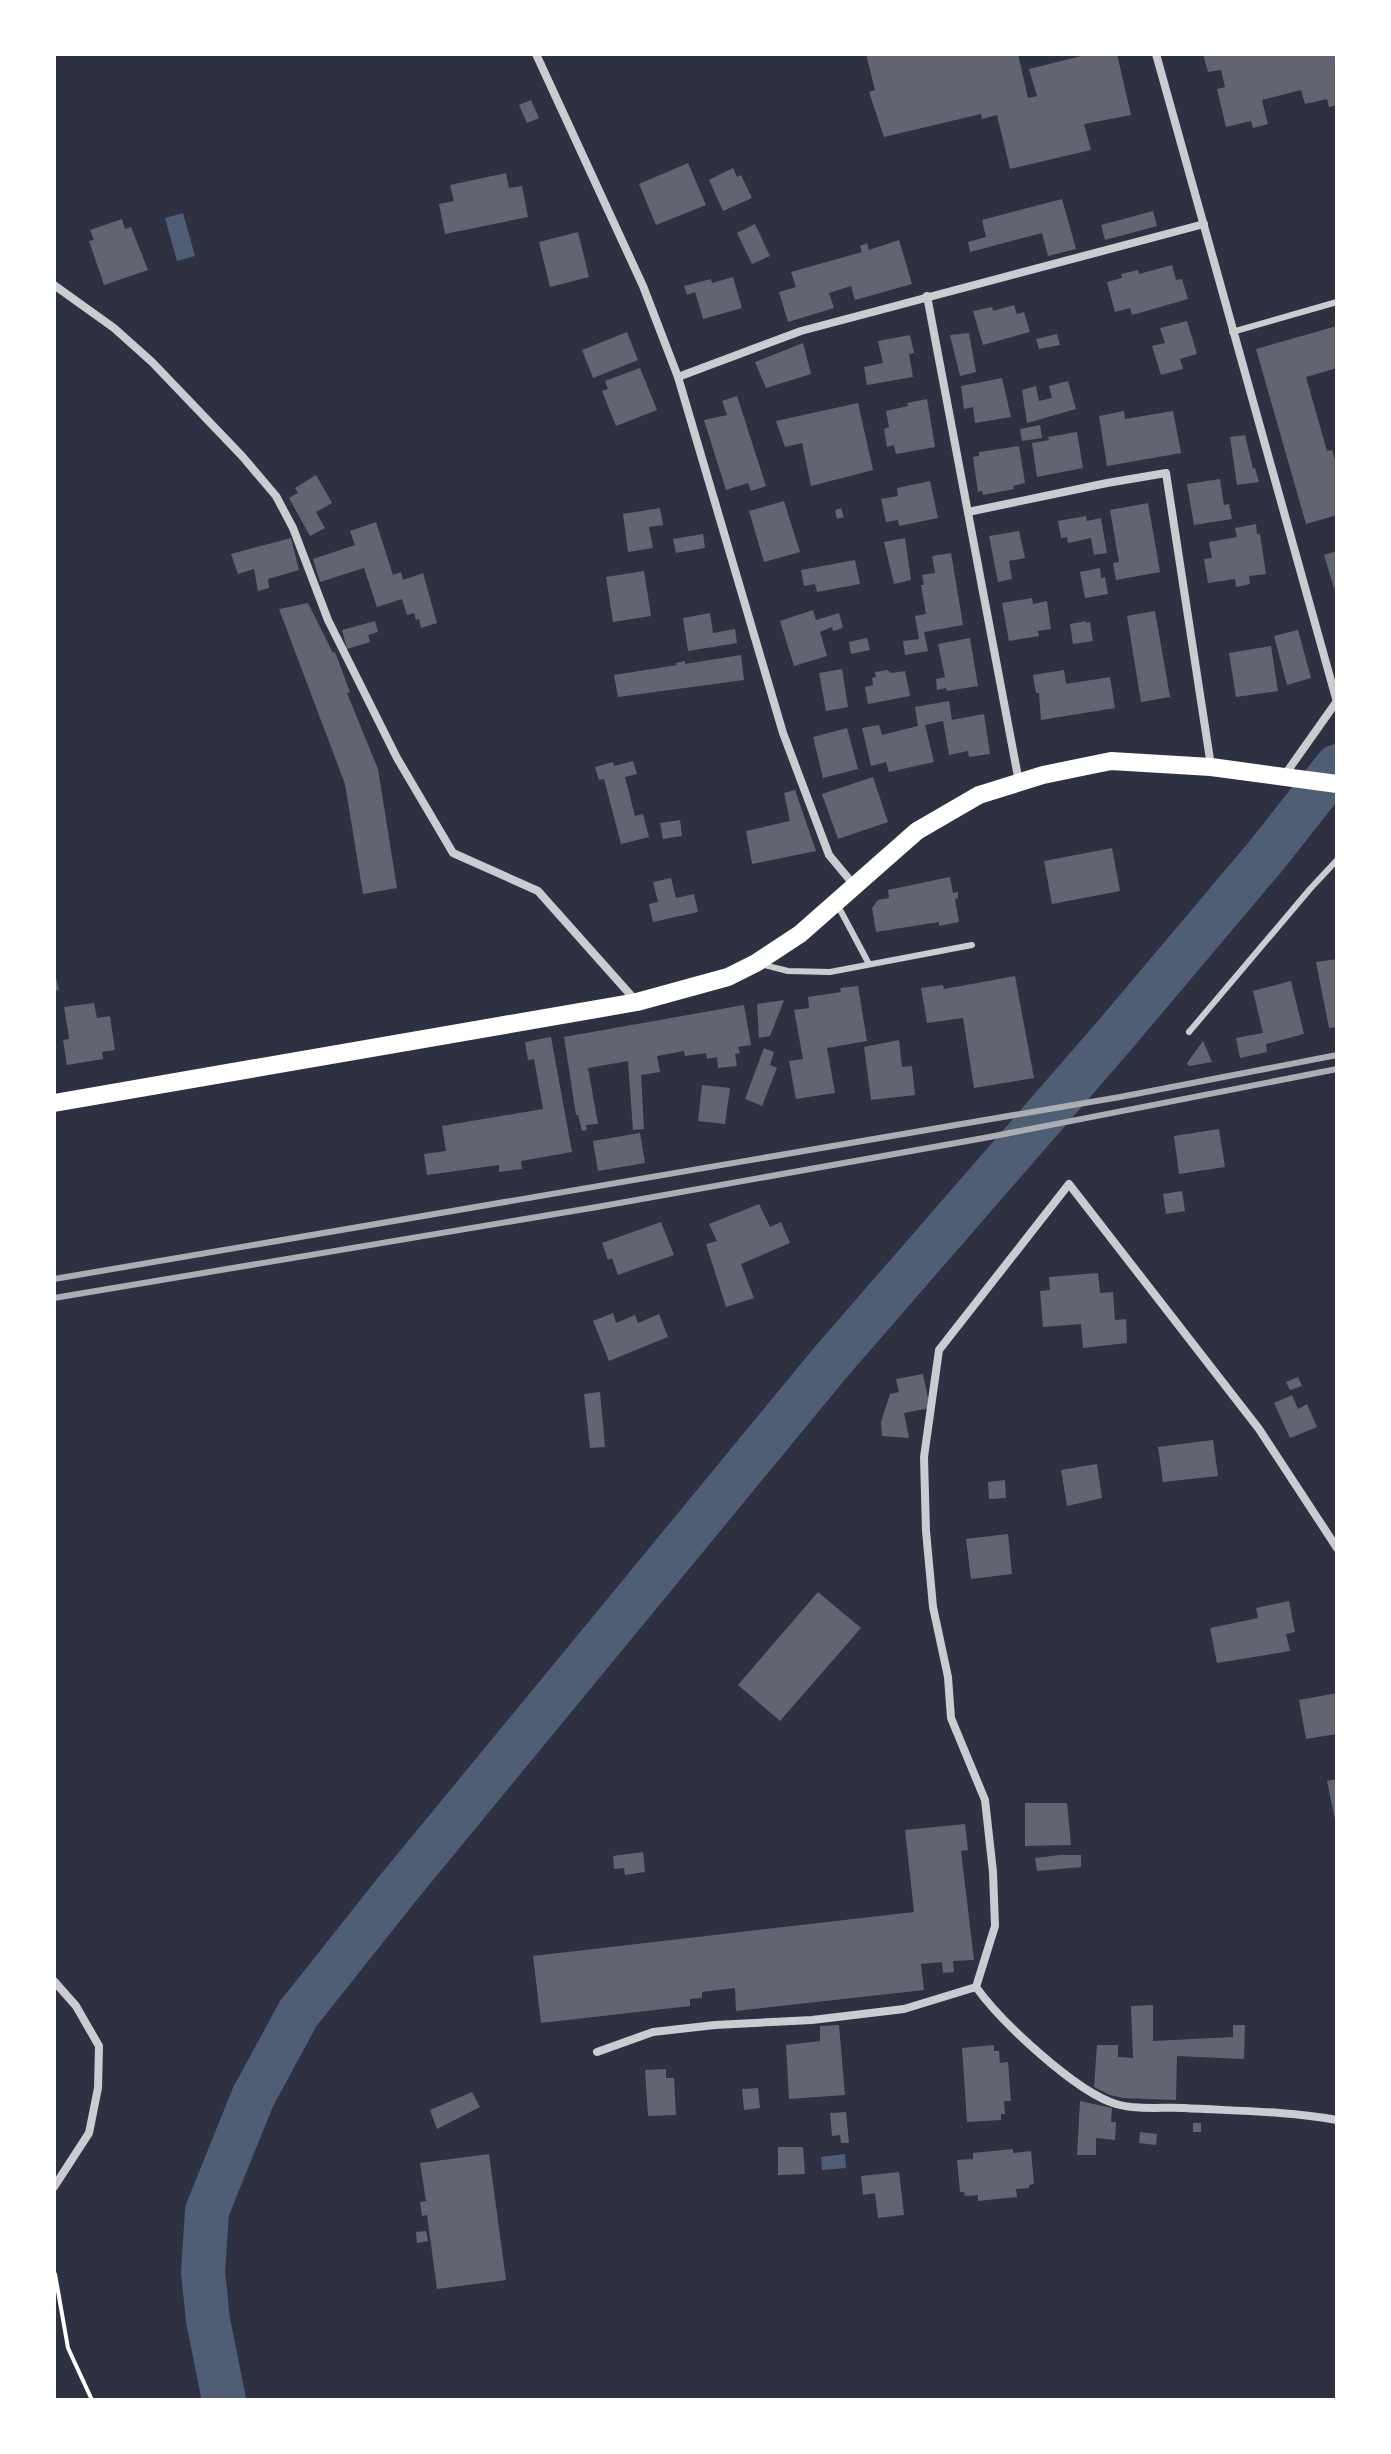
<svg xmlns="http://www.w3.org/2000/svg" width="1391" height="2454" font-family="Raleway,sans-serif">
  <rect width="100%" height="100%" fill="#2d3142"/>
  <g fill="#4f5d75">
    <polygon points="183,213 195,256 177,261 165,218"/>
    <polygon points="845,2154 846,2168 822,2170 821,2157"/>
  </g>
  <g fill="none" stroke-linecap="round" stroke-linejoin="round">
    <polyline stroke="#4f5d75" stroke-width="44" points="224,2400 208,2320 203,2272 207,2211 253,2097 298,2014 398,1888 830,1363 1114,1036 1265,857 1337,766"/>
  </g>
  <g fill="#626471">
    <polygon points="866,54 1018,54 1028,98 1037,96 1029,69 1089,54 1117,54 1131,115 1084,124 1091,150 1010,169 997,115 982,119 981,114 884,137 869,92 875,90"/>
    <polygon points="1203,54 1337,54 1337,105 1329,107 1327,99 1305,104 1301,90 1262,100 1268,124 1253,128 1251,121 1226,127 1217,89 1225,87 1221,70 1208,72"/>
    <polygon points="531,100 539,118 527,123 519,105"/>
    <polygon points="688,163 706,205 656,225 639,184"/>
    <polygon points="733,168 737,177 741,175 752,198 723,211 709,180"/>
    <polygon points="506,173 509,188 522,186 528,217 445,234 439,204 454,201 450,185"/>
    <polygon points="1062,199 1076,249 1048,256 1042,233 970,252 968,242 986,237 982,220"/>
    <polygon points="1153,211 1157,226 1105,240 1101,225"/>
    <polygon points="122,219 125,229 131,227 148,270 104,285 89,241 94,240 90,230"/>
    <polygon points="755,224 770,256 752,264 737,233"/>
    <polygon points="578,232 589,277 550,287 539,242"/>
    <polygon points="899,240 912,284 855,300 851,286 829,293 834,308 788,322 779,292 796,287 791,272 862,252 860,246 867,243 869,250"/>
    <polygon points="1172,265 1176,280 1182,279 1188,299 1132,315 1130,308 1115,312 1107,282 1122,278 1121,274 1138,270 1139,274"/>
    <polygon points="733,277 742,308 703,319 695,292 687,295 684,286 711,279 712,283"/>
    <polygon points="1014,305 1017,314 1024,312 1030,332 983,345 973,311 992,307 993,311"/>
    <polygon points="1187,321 1197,354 1180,359 1183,369 1161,375 1152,346 1165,343 1160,328"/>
    <polygon points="1337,326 1337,368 1306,377 1327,451 1332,450 1337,467 1337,515 1306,524 1256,349"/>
    <polygon points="627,332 638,360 593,378 582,350"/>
    <polygon points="969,333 976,372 960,376 950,335"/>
    <polygon points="1057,334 1060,345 1039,349 1036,339"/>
    <polygon points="910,335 914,353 909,354 913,377 867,385 864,367 883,363 878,341"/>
    <polygon points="803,343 811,374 766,388 755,362"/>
    <polygon points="640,368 657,410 616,426 602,391 608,389 605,381"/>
    <polygon points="1002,378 1011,417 975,423 973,407 964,409 961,386"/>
    <polygon points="1068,381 1076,409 1027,423 1022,390 1036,386 1039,401 1052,398 1049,386"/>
    <polygon points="737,396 766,486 751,491 748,483 726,490 704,420 727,415 722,401"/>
    <polygon points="927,399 935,447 896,454 894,445 887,447 884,429 889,427 886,411 908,406 907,403"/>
    <polygon points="858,403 873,470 811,486 802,443 785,447 776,421"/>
    <polygon points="1124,411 1125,419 1173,411 1181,453 1107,466 1099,416"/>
    <polygon points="1040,425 1042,438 1022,441 1020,429"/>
    <polygon points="1077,432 1083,468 1037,477 1032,443 1049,440 1048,437"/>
    <polygon points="1245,435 1253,469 1255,468 1259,482 1237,485 1230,437"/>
    <polygon points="1019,446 1025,483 1013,486 1014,489 983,495 982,491 978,492 973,457 979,456 979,452"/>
    <polygon points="316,475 332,503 316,512 325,528 310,536 289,498 298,493 295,488"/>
    <polygon points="1220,479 1224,505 1229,504 1232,519 1194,525 1187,484"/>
    <polygon points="930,481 938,518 899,526 898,520 886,522 881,499 898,496 897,488"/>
    <polygon points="784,501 800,552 764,562 749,511"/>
    <polygon points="1148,503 1160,572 1116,580 1113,563 1119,562 1110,510"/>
    <polygon points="660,508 663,525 649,527 653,548 628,552 623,514"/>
    <polygon points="841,508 844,517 837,519 835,510"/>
    <polygon points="1086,516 1087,521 1101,518 1107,553 1094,555 1091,538 1068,543 1067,537 1061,538 1058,521"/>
    <polygon points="376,522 393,575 401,572 403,580 423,573 437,623 421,628 419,619 416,620 414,613 407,615 402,599 377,607 364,568 320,582 313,559 355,545 350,531"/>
    <polygon points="1256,524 1257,534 1260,534 1266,574 1249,576 1250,584 1236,587 1235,579 1208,583 1204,559 1212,558 1209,542 1237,537 1235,528"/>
    <polygon points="1019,531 1025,558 1009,561 1012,579 998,582 989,536"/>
    <polygon points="703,534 705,548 676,553 673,539"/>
    <polygon points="291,538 299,570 268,579 269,588 258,591 254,569 238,574 231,554"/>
    <polygon points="905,538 911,580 894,584 884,542"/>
    <polygon points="1337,551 1337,587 1334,588 1324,555"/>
    <polygon points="951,553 963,625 924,632 928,651 905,655 903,641 919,639 915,616 926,614 921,585 924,585 922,575 935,573 932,556"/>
    <polygon points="855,560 860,584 817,592 815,584 804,586 801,570"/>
    <polygon points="1100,568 1101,578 1105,577 1108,594 1085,598 1080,572"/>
    <polygon points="644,571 651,616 613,622 606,577"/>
    <polygon points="1032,598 1033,604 1047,601 1051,629 1038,631 1039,636 1009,641 1002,603"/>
    <polygon points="308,603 333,653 335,652 350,692 347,693 378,769 397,888 363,894 345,784 279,609"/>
    <polygon points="813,610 816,620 839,613 843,628 833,631 832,627 820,632 827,656 794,666 780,621"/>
    <polygon points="1155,611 1170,697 1141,702 1127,616"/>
    <polygon points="710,613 713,633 735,629 737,643 688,651 683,618"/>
    <polygon points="375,621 378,632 368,635 370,642 347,649 342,630"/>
    <polygon points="1086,621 1086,623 1090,622 1093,641 1073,644 1070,624"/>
    <polygon points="1298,630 1311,678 1287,685 1274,636"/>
    <polygon points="867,638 870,650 851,654 849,642"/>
    <polygon points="970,638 978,686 947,691 946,688 937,690 936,679 945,677 938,644"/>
    <polygon points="1271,646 1278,691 1236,697 1229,653"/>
    <polygon points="741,655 744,680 618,697 614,675 677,665 676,663 685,661 685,664"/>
    <polygon points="842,669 848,707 826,711 819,673"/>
    <polygon points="887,670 892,673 905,671 910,696 868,704 865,687 873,685 872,678 876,677 875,672"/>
    <polygon points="1064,670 1066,684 1110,677 1115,708 1041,720 1039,693 1036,693 1033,675"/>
    <polygon points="949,701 952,720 984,714 990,754 969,757 968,751 949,755 943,721 925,725 934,762 889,772 886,762 871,766 862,728 879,725 882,735 918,726 915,707"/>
    <polygon points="847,728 858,769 823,778 813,737"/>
    <polygon points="633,761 637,774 625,777 635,816 643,814 649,837 621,844 604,779 599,780 595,767 613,762 614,766"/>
    <polygon points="873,777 888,822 838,839 822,794"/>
    <polygon points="795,790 816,851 752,864 746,831 790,821 784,793"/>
    <polygon points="680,820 682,836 663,839 660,823"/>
    <polygon points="1112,848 1120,891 1052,904 1044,861"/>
    <polygon points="950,877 953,893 958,892 958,898 955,899 959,922 939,926 939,922 876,932 872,908 878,900 889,898 888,890"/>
    <polygon points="671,878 676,898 694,894 698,912 653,922 649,904 658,902 653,882"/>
    <polygon points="1337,959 1337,1027 1329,1028 1316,962"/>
    <polygon points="54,970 59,990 54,991"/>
    <polygon points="1015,976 1034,1078 974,1088 963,1018 927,1023 921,988 943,985 944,989"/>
    <polygon points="1291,981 1304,1034 1266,1044 1267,1052 1240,1058 1236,1038 1263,1033 1253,991"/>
    <polygon points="858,986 867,1041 827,1048 835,1093 796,1099 789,1061 803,1059 794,1010 809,1008 808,997 841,992 840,988"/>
    <polygon points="784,1000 770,1036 759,1038 757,1004"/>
    <polygon points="94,1003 97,1018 110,1016 115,1050 102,1052 103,1059 67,1065 63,1040 69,1039 69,1037 64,1007"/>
    <polygon points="744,1005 751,1045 738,1047 740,1053 735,1054 737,1066 718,1068 717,1057 707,1059 706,1053 685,1056 684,1051 657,1056 660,1072 641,1075 644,1129 633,1130 628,1061 588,1068 598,1124 586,1125 587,1130 582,1131 578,1115 576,1115 564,1037"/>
    <polygon points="551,1037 572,1152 521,1161 522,1169 499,1172 499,1165 427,1175 424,1154 446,1151 442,1126 543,1109 534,1059 528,1060 525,1042"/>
    <polygon points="899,1040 902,1067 912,1066 915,1095 871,1100 864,1047"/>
    <polygon points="1203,1041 1212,1062 1189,1066 1187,1063"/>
    <polygon points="764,1048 774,1052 770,1065 777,1068 762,1106 745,1099"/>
    <polygon points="702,1085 730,1088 725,1124 698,1121"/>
    <polygon points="1219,1129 1225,1167 1179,1174 1174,1136"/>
    <polygon points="640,1133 645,1163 598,1171 593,1141"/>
    <polygon points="1182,1191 1185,1211 1166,1214 1163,1194"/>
    <polygon points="759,1204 770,1227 781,1222 790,1243 741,1264 754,1298 726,1307 706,1244 717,1241 709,1224"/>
    <polygon points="661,1222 674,1255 618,1275 612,1258 608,1260 602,1243"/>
    <polygon points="1098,1273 1100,1293 1113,1292 1115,1320 1126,1319 1127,1343 1083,1348 1081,1324 1043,1327 1040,1291 1050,1290 1049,1277"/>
    <polygon points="613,1313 616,1323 635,1315 638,1323 659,1314 668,1337 609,1361 593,1321"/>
    <polygon points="923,1374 930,1408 904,1413 909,1438 882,1436 881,1422 890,1394 899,1392 896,1379"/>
    <polygon points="1298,1377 1302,1386 1290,1390 1286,1382"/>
    <polygon points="600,1392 605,1447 590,1448 584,1394"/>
    <polygon points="1292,1395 1298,1409 1307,1404 1317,1427 1290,1438 1274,1403"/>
    <polygon points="1213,1440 1218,1476 1163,1482 1158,1447"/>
    <polygon points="1097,1464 1102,1498 1067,1506 1061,1470"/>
    <polygon points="1005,1480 1006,1498 989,1499 988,1482"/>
    <polygon points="1008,1534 1012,1574 971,1579 966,1539"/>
    <polygon points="818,1592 861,1628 780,1721 738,1685"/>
    <polygon points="1289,1601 1295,1632 1286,1634 1290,1651 1217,1663 1210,1628 1258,1618 1256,1608"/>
    <polygon points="1337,1693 1337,1734 1306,1739 1299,1700"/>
    <polygon points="1337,1779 1337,1824 1336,1824 1327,1781"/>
    <polygon points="1025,1803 1067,1803 1071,1845 1025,1846"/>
    <polygon points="965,1824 968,1850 961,1851 974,1960 953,1961 954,1972 943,1973 942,1962 921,1964 924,1990 736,2011 735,1988 702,1992 702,1998 690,1999 690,2006 541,2023 533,1956 914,1912 905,1830"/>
    <polygon points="643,1852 645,1872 625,1875 624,1868 614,1869 613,1856"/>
    <polygon points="1060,1855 1081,1855 1081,1867 1037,1871 1035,1858"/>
    <polygon points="1153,2005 1153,2041 1233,2037 1233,2025 1245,2025 1244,2059 1177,2056 1176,2100 1123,2098 1110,2095 1094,2087 1097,2045 1118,2045 1118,2057 1133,2058 1131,2006"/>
    <polygon points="839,2025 845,2095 789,2099 786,2045 820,2041 820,2026"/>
    <polygon points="994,2045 994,2051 999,2051 1000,2063 1008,2062 1011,2101 1004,2101 1005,2114 1001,2114 1001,2120 967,2122 962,2048"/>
    <polygon points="666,2069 666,2078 674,2078 676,2115 648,2116 645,2070"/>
    <polygon points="758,2088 760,2108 744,2110 742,2089"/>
    <polygon points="472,2092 480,2107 437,2129 430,2110"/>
    <polygon points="1080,2101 1112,2108 1111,2122 1116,2122 1115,2140 1096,2138 1096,2155 1077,2155"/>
    <polygon points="846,2112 849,2143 841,2143 840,2135 832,2136 830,2113"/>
    <rect x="1193" y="2123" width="8" height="9"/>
    <polygon points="1140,2132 1157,2134 1156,2145 1139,2143"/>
    <polygon points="778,2147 803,2147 805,2174 778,2175"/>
    <polygon points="1013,2149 1013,2153 1031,2151 1034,2184 1029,2185 1029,2188 1016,2189 1017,2197 978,2201 978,2195 965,2196 964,2192 960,2192 957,2160 973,2159 973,2153"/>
    <polygon points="489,2154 506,2280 437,2289 427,2215 422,2216 420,2202 426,2201 420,2163"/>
    <polygon points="899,2172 904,2215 878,2218 875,2193 863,2195 861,2176"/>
    <polygon points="426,2231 428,2241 417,2243 416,2232"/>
  </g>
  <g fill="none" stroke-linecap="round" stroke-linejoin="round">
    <polyline stroke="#fff" stroke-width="4" points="55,2274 68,2348 92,2400"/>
    <g stroke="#caccd0" stroke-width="6">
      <polyline points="1232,332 1337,302"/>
      <polyline points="837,904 869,964"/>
      <polyline points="760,964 788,971 830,972 972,945"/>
      <polyline points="1189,1032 1310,889 1337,860"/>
    </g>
    <g stroke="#caccd0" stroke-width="8">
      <polyline points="536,54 643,286 678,377 783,733 829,855 854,885"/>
      <polyline points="1156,54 1337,702"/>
      <polyline points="54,285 114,328 152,362 242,456 276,496 293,528 328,620 397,758 453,853 538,891 636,1001"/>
      <polyline points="927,296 1019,782"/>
      <polyline points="678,377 801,331 1204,224"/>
      <polyline points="968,512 1107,483 1166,473 1211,766"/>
      <polyline points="1284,776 1337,701"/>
      <path d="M1337,1548L1259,1429L1069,1184L939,1350L924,1457L926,1531L933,1607L948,1677L951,1718L985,1800L993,1872L995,1926L976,1987C1001,2022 1076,2092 1116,2104C1137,2110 1162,2107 1184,2108C1235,2111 1286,2111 1337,2120"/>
      <polyline points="54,1981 76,2006 99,2046 98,2088 89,2133 54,2187"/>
      <polyline points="597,2052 653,2032 715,2025 812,2020 904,2009 976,1987"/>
    </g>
    <polyline stroke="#fff" stroke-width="18" points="54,1103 637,1002 728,977 756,963 800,934 917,831 979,795 1043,775 1111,761 1211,767 1337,784"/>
    <g stroke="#abadb3" stroke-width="6">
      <polyline points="54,1279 1120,1097 1337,1055"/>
      <polyline points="54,1298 597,1207 984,1138 1337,1069"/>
    </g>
  </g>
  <rect width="1391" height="2454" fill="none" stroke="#ffffff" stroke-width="112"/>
</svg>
